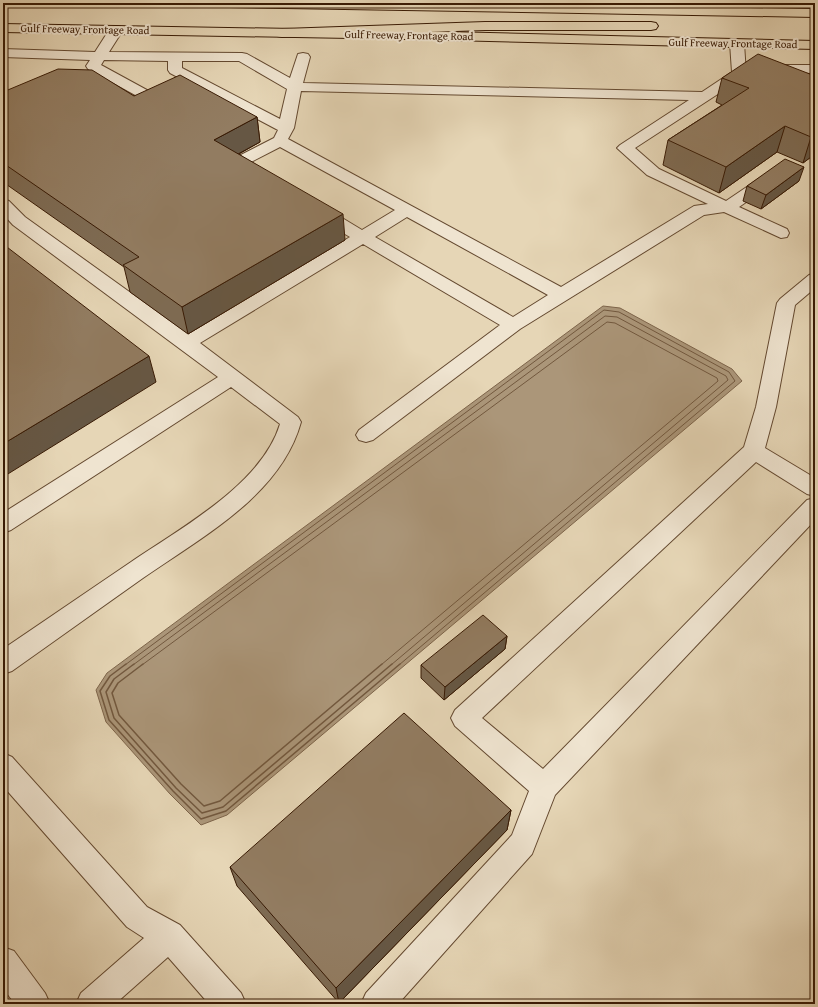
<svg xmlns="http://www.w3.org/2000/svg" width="818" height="1007" font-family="'Gentium Book Plus',serif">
  <rect width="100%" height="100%" fill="#e6d6b6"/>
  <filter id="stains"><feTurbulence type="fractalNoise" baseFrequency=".005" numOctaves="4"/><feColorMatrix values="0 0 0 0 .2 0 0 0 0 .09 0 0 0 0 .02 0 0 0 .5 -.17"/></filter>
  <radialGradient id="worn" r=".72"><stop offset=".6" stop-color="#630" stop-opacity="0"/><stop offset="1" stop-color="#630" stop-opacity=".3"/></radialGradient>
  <polygon fill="#ab9679" stroke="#7d644a" points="603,306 620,308 732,369 742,381 227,815 201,825 170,794 106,722 96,690 107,673"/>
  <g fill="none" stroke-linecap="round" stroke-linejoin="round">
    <g stroke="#72583e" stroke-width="1">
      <polyline points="125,665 604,310 619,312 729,372 735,381 399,665"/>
      <polyline points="133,665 605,316 617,317 726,376 728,380 391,665"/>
      <polyline points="142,665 607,322 615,323 717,378 718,381 381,665"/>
    </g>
    <g stroke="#72583e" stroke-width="1.5">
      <polyline points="126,664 110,676 100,691 109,720 173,791 201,819 226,811 400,664"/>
      <polyline points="134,664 114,679 106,692 114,718 176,788 202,813 223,807 392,664"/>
      <polyline points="143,664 118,683 112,693 119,715 181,784 204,806 220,801 382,664"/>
    </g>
    <g stroke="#644930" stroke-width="2">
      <g id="minor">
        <path d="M116,26L121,27L123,30L109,52L242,53L247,54L290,78L298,54L303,53L308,54L310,57L303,83L702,92L732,72L730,43L732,40H742L744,43L746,74L744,77L635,148L659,169L726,201L763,176L769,174L775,176L777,179L775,182L739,207L787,229L789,233L787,237L781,238L724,212L704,215L520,329L373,440L366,442L359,440L356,435L359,430L500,325L363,244L200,343L298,417L301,422C281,495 202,537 143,578C99,609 56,640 12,671L3,674V649C46,620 88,591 131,562C181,528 262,484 280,424L231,387L11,530L3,533V513L218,377L13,225L3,214V199L9,201L25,217L188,334L350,237L312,215L310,211L312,207L318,206L324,207L362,230L395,210L280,147L249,163L260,170L262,173L260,176C250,179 235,172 229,163L231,160L274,138L278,130L170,73L168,70V61L104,60L101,65L167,101L169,104L167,107L162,108L157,107L88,69L86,66L90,60L3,57V49L95,52L111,27ZM182,61H239L287,89L280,119L182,68ZM301,91L689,100L620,145L617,148L647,175L708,204L694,206L561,287L288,139L294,128ZM407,217L548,295L513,317L375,237Z"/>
        <polygon points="766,65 815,65 815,73 761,72 759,69 761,66"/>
        <polygon points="815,273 815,288 795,305 776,407 765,448 815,478 815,496 807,494 756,462 482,718 543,769 807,500 815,498 815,520 555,795 532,854 398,1004 361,1004 366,993 512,835 529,791 455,726 451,718 455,710 744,447 756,407 777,303 780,299 809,275"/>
        <polygon points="3,753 12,757 147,907 180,925 241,993 246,1004 209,1004 168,957 115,1004 76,1004 81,993 144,938 127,927 3,786"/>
        <polygon points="3,947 14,951 45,993 50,1004 15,1004 3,988"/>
      </g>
    </g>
    <g stroke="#381a04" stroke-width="2">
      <polygon id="major" points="3,24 406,31 815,41 815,49 406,39 3,32"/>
    </g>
    <g stroke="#381a04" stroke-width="2">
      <g id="highway">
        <polygon points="223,3 454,3 815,9 815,17 229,7 224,6"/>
        <polygon points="485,22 651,22 656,23 658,26 656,29 651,30 485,30 282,37 277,36 275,33 277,30 282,29"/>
      </g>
    </g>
    <use href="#minor" fill="#efe4d0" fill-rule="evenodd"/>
    <use href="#major" fill="#e6d6b6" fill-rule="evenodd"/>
    <use href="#highway" fill="#e6d6b6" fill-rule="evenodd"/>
  </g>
  <g fill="#7e6b53" stroke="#381a04">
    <polygon points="815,76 815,154 803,163 777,152 719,193 663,165 668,140 722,105 716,102 722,78"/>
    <polygon points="3,92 134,96 257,117 260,142 239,154 345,240 188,334 130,292 124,267 3,182"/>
    <polygon points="799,181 761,209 743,201 747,186"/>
    <polygon points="507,636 505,649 444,700 421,678 421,665"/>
    <polygon points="511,810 507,830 339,1003 237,886 230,867"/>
  </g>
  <g fill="#665744" stroke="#381a04">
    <polygon points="257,117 260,142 218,165 214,140"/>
    <polygon points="785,126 777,152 719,193 726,167"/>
    <polygon points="815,135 815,154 803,163 811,137"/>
    <polygon points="804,167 799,181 761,209 766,195"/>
    <polygon points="343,214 345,240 188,334 182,307"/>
    <polygon points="149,356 156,382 3,477 3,444"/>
    <polygon points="507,636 505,649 444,700 445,687"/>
    <polygon points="511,810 507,830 339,1003 336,988"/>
  </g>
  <g fill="#927c61" stroke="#381a04">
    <polygon points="758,54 815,76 815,135 811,137 785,126 726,167 668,140 749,88 722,78"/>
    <polygon points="58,69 92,70 134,96 180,75 257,117 214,140 343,214 182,307 123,265 139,257 3,163 3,92"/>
    <polygon points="785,159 804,167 766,195 747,186"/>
    <polygon points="3,244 149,356 3,444"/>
    <polygon points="483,615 507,636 445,687 421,665"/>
    <polygon points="404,713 511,810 336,988 230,867"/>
  </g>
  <g text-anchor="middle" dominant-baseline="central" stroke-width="4" stroke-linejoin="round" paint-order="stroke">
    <g font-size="11" fill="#381a04" stroke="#efe4d0">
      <text transform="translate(85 29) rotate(1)">Gulf Freeway Frontage Road</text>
      <text transform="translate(409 35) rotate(1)">Gulf Freeway Frontage Road</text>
      <text transform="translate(733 43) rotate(1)">Gulf Freeway Frontage Road</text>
    </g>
  </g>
  <rect width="818" height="1007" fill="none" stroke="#e6d6b6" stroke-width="16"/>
  <rect x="4" y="4" width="810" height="999" fill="none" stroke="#381a04" stroke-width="2"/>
  <rect x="8" y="8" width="802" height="991" fill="none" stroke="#381a04"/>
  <rect width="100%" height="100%" filter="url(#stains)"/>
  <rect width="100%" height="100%" fill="url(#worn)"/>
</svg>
